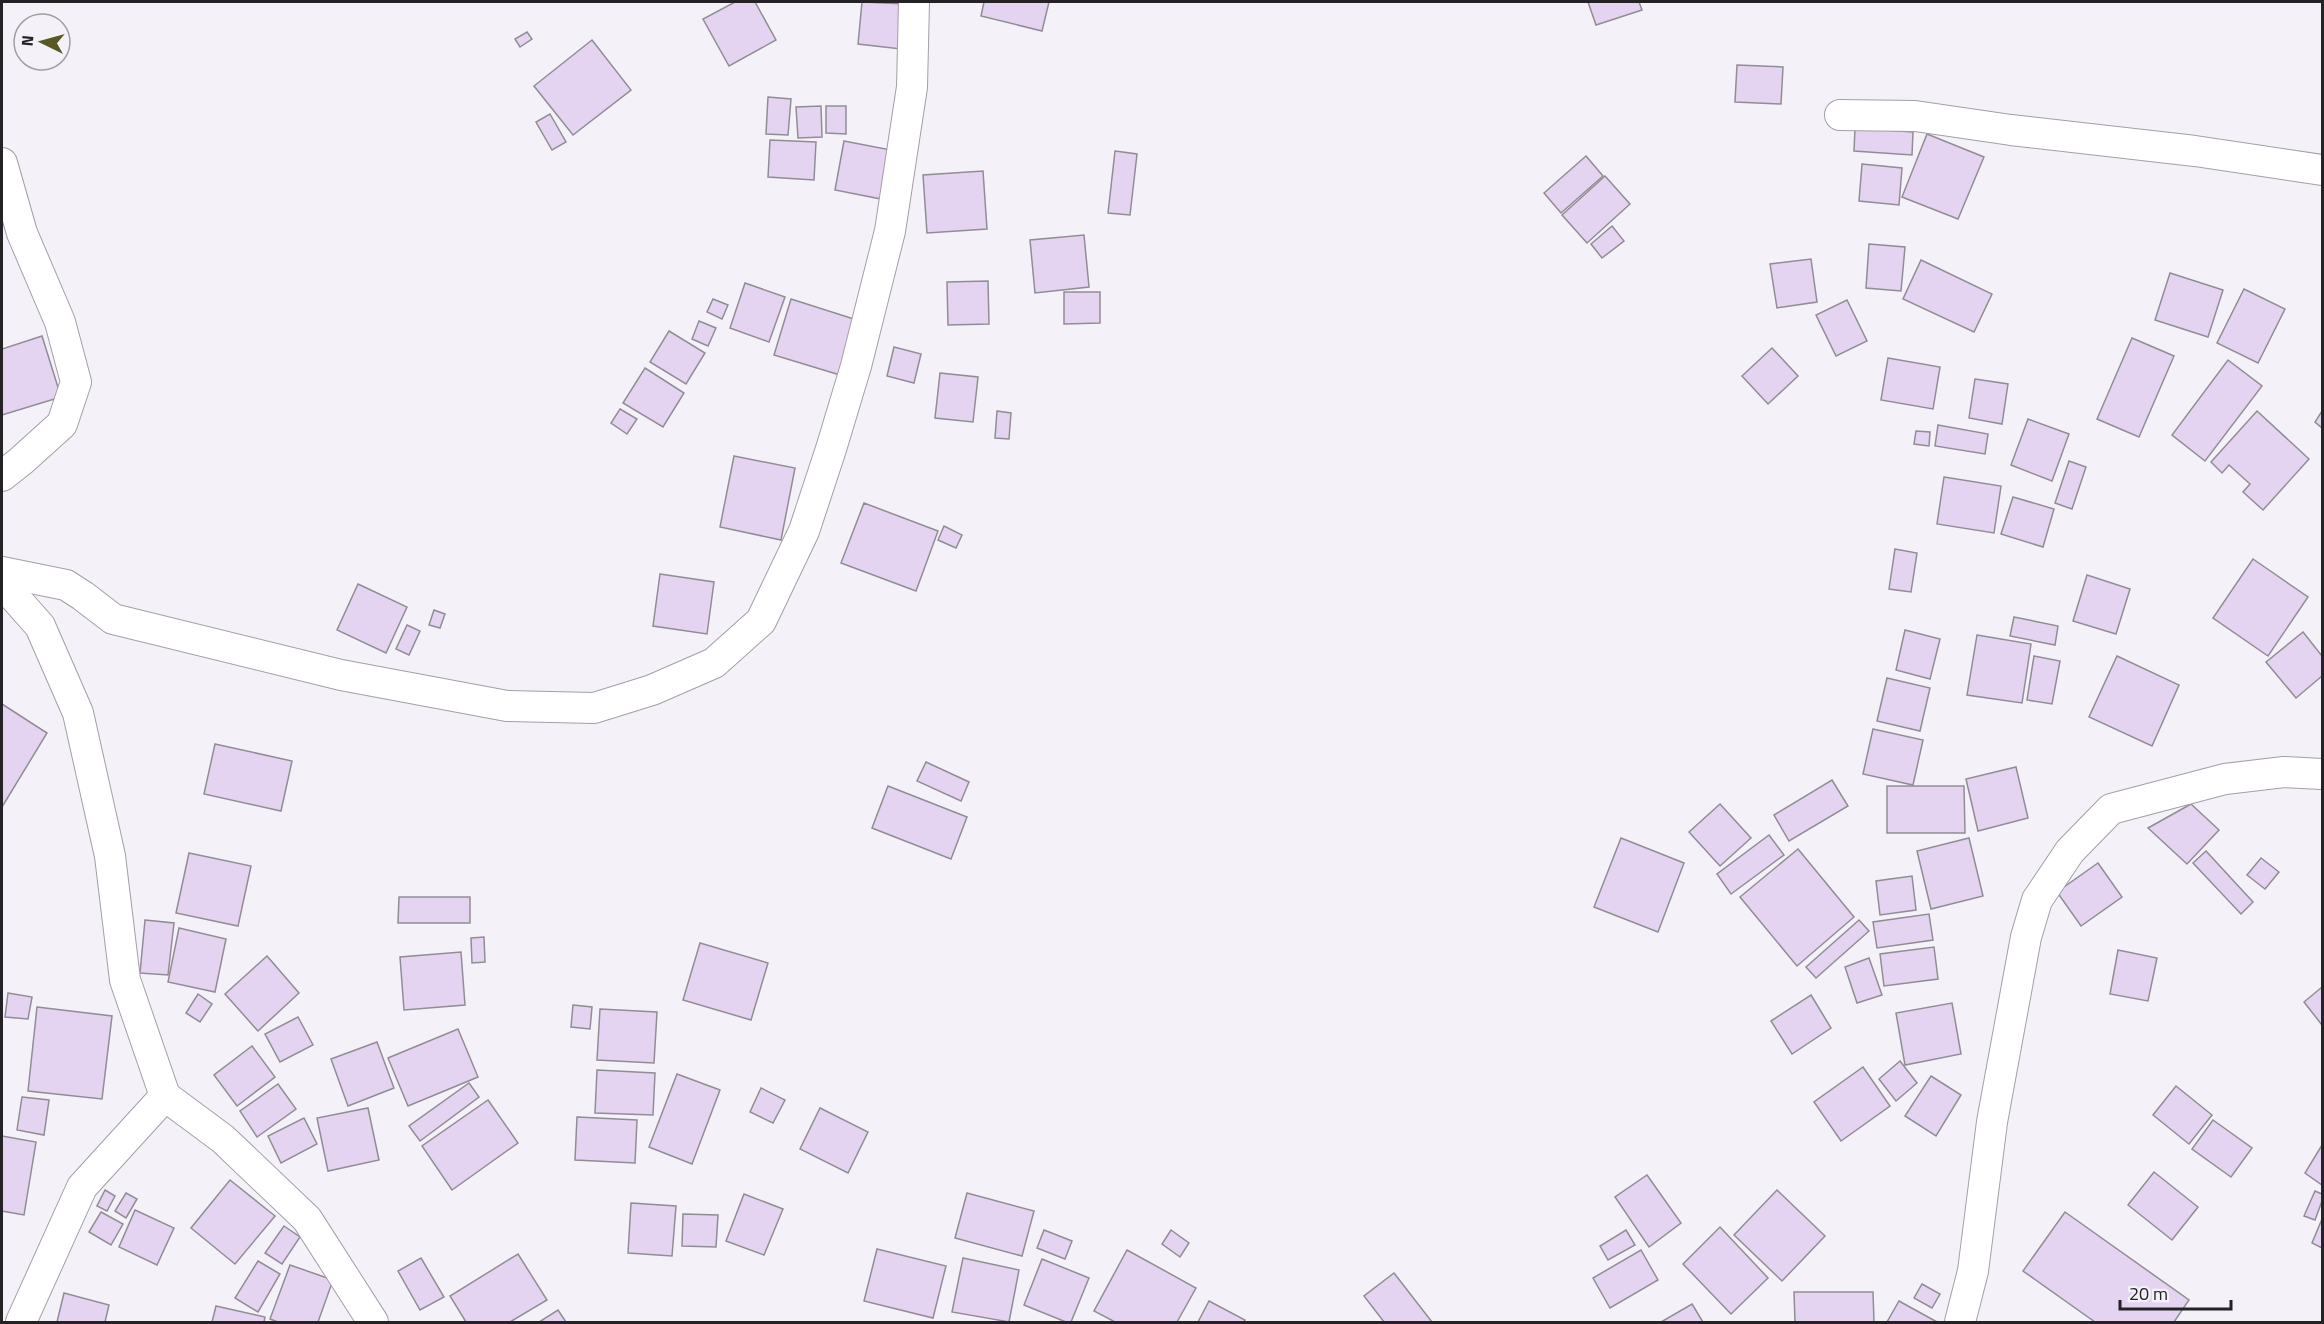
<svg xmlns="http://www.w3.org/2000/svg" width="2324" height="1324" font-family="'Titillium Web',sans-serif">
  <rect width="100%" height="100%" fill="#f5f1f9"/>
  <g fill="#e5d4f1" stroke="#918d94" stroke-width="1.5">
    <polygon points="735,2 755,2 776,40 729,66 703,19"/>
    <polygon points="862,2 906,4 901,49 858,44"/>
    <polygon points="984,2 1049,2 1042,31 981,16"/>
    <polygon points="1588,2 1639,2 1642,10 1596,25"/>
    <polygon points="527,32 532,39 520,47 515,39"/>
    <polygon points="592,40 631,90 573,135 534,86"/>
    <polygon points="1737,65 1783,67 1781,104 1735,102"/>
    <polygon points="768,97 791,99 788,135 766,134"/>
    <polygon points="821,106 822,137 798,138 796,107"/>
    <polygon points="826,106 846,106 846,134 826,133"/>
    <polygon points="550,114 566,142 552,150 536,122"/>
    <polygon points="1855,128 1913,132 1912,155 1854,151"/>
    <polygon points="1927,134 1984,157 1958,219 1902,197"/>
    <polygon points="770,140 816,142 814,180 768,177"/>
    <polygon points="844,141 891,150 881,199 835,190"/>
    <polygon points="1115,151 1137,154 1130,215 1108,213"/>
    <polygon points="1586,156 1603,176 1561,213 1544,193"/>
    <polygon points="1862,164 1902,168 1899,205 1859,201"/>
    <polygon points="983,171 987,229 927,233 923,175"/>
    <polygon points="1605,176 1630,204 1587,243 1562,215"/>
    <polygon points="1612,226 1624,241 1602,258 1591,244"/>
    <polygon points="1084,235 1089,287 1035,293 1030,240"/>
    <polygon points="1869,244 1905,247 1901,291 1866,288"/>
    <polygon points="1811,259 1817,302 1777,308 1770,264"/>
    <polygon points="1921,260 1992,294 1974,332 1903,299"/>
    <polygon points="2170,273 2223,290 2208,337 2155,320"/>
    <polygon points="988,281 989,324 948,325 947,282"/>
    <polygon points="745,283 785,297 769,342 730,328"/>
    <polygon points="2244,289 2285,309 2258,363 2217,343"/>
    <polygon points="1064,292 1100,292 1100,323 1064,324"/>
    <polygon points="713,299 728,305 722,319 707,312"/>
    <polygon points="791,299 857,320 840,375 774,355"/>
    <polygon points="1847,300 1867,341 1836,356 1816,315"/>
    <polygon points="699,321 716,328 708,346 692,339"/>
    <polygon points="669,331 705,353 686,384 650,362"/>
    <polygon points="42,336 61,397 2,415 2,349"/>
    <polygon points="2132,338 2174,356 2139,437 2097,419"/>
    <polygon points="894,347 921,354 914,383 887,376"/>
    <polygon points="1772,348 1798,376 1768,404 1742,376"/>
    <polygon points="1888,358 1940,367 1933,409 1881,400"/>
    <polygon points="2228,360 2262,386 2205,461 2172,435"/>
    <polygon points="645,368 684,393 663,427 623,403"/>
    <polygon points="940,373 978,377 973,422 935,418"/>
    <polygon points="1975,379 2008,384 2002,424 1969,418"/>
    <polygon points="620,409 637,419 627,434 611,423"/>
    <polygon points="997,411 1011,413 1009,439 995,438"/>
    <polygon points="2257,411 2309,459 2263,510 2243,492 2250,484 2229,465 2222,473 2211,462"/>
    <polygon points="2322,411 2322,428 2315,422"/>
    <polygon points="2028,419 2069,434 2052,481 2011,465"/>
    <polygon points="1938,425 1988,434 1985,454 1935,446"/>
    <polygon points="1916,431 1930,432 1929,446 1914,444"/>
    <polygon points="734,456 795,468 781,540 720,527"/>
    <polygon points="2069,461 2086,467 2072,509 2055,503"/>
    <polygon points="1944,477 2001,486 1994,533 1937,524"/>
    <polygon points="2013,497 2054,509 2043,547 2001,534"/>
    <polygon points="864,503 938,531 916,591 841,563"/>
    <polygon points="944,526 962,535 956,548 938,540"/>
    <polygon points="1895,549 1917,553 1911,592 1889,589"/>
    <polygon points="2253,559 2308,597 2268,656 2213,618"/>
    <polygon points="660,574 714,582 707,634 653,626"/>
    <polygon points="2087,575 2130,589 2116,634 2073,621"/>
    <polygon points="358,584 407,607 386,653 337,630"/>
    <polygon points="434,610 445,614 440,628 429,625"/>
    <polygon points="2014,617 2058,626 2055,645 2010,636"/>
    <polygon points="407,625 420,631 409,655 396,649"/>
    <polygon points="1905,630 1940,639 1930,679 1896,670"/>
    <polygon points="2303,632 2322,656 2322,676 2296,698 2266,662"/>
    <polygon points="1977,635 2031,644 2022,703 1967,695"/>
    <polygon points="2034,656 2060,661 2052,704 2027,700"/>
    <polygon points="2117,656 2179,685 2152,746 2089,717"/>
    <polygon points="1887,678 1930,688 1920,731 1877,721"/>
    <polygon points="2,704 47,733 2,807"/>
    <polygon points="1873,729 1923,740 1913,785 1863,774"/>
    <polygon points="215,744 292,761 281,811 204,794"/>
    <polygon points="926,762 969,782 961,801 917,781"/>
    <polygon points="2016,767 2028,818 1978,831 1966,779"/>
    <polygon points="1832,780 1848,806 1789,841 1774,815"/>
    <polygon points="888,786 967,817 951,859 872,828"/>
    <polygon points="1887,786 1964,786 1965,833 1887,833"/>
    <polygon points="1720,804 1751,838 1720,866 1689,832"/>
    <polygon points="2191,804 2219,830 2187,864 2148,828"/>
    <polygon points="1769,835 1784,855 1731,894 1717,874"/>
    <polygon points="1621,838 1684,863 1658,932 1594,907"/>
    <polygon points="1969,838 1983,896 1931,909 1917,851"/>
    <polygon points="1798,849 1854,917 1797,966 1740,897"/>
    <polygon points="2206,851 2253,902 2241,914 2193,863"/>
    <polygon points="189,853 251,866 238,926 176,913"/>
    <polygon points="2261,858 2279,872 2265,889 2247,875"/>
    <polygon points="2098,863 2122,897 2081,926 2057,892"/>
    <polygon points="1912,876 1916,910 1880,915 1876,881"/>
    <polygon points="399,897 470,897 470,923 398,923"/>
    <polygon points="1929,914 1933,940 1877,948 1873,922"/>
    <polygon points="145,920 174,923 168,975 140,973"/>
    <polygon points="1859,920 1869,931 1816,978 1806,967"/>
    <polygon points="179,928 226,939 215,992 168,982"/>
    <polygon points="484,937 485,962 472,963 471,938"/>
    <polygon points="700,943 768,963 751,1020 683,1000"/>
    <polygon points="1934,947 1938,979 1884,986 1880,954"/>
    <polygon points="2118,950 2157,958 2148,1001 2110,994"/>
    <polygon points="461,952 465,1005 404,1010 400,957"/>
    <polygon points="267,956 299,993 258,1031 225,994"/>
    <polygon points="1869,958 1882,995 1857,1003 1845,967"/>
    <polygon points="2322,987 2322,1025 2304,1002"/>
    <polygon points="8,993 32,997 28,1019 5,1017"/>
    <polygon points="198,994 212,1004 200,1022 186,1013"/>
    <polygon points="1811,995 1831,1028 1792,1054 1771,1021"/>
    <polygon points="1952,1003 1961,1054 1905,1065 1896,1013"/>
    <polygon points="573,1005 592,1007 590,1029 571,1027"/>
    <polygon points="37,1007 112,1016 102,1099 28,1091"/>
    <polygon points="600,1009 657,1012 654,1063 597,1060"/>
    <polygon points="298,1017 313,1045 280,1062 265,1034"/>
    <polygon points="458,1029 478,1077 408,1106 388,1058"/>
    <polygon points="377,1042 394,1088 348,1106 331,1059"/>
    <polygon points="252,1046 275,1077 237,1106 214,1075"/>
    <polygon points="1900,1061 1917,1083 1896,1101 1879,1079"/>
    <polygon points="1863,1067 1890,1106 1841,1141 1814,1102"/>
    <polygon points="597,1070 655,1073 653,1115 595,1113"/>
    <polygon points="677,1074 720,1090 692,1164 649,1147"/>
    <polygon points="1931,1076 1961,1095 1936,1136 1905,1116"/>
    <polygon points="469,1083 479,1097 420,1141 409,1126"/>
    <polygon points="278,1084 296,1109 257,1137 240,1111"/>
    <polygon points="2176,1086 2212,1115 2189,1144 2153,1115"/>
    <polygon points="761,1088 785,1100 773,1123 750,1112"/>
    <polygon points="22,1097 49,1100 44,1135 17,1130"/>
    <polygon points="488,1100 518,1143 452,1190 422,1146"/>
    <polygon points="368,1108 379,1160 328,1171 317,1118"/>
    <polygon points="820,1108 868,1132 848,1173 800,1149"/>
    <polygon points="577,1117 637,1120 635,1163 575,1160"/>
    <polygon points="304,1118 317,1144 281,1163 268,1136"/>
    <polygon points="2213,1120 2252,1148 2231,1177 2192,1149"/>
    <polygon points="2,1136 36,1142 24,1215 2,1211"/>
    <polygon points="2322,1145 2322,1185 2305,1173"/>
    <polygon points="2154,1172 2198,1207 2172,1240 2128,1205"/>
    <polygon points="1647,1175 1681,1223 1649,1247 1615,1197"/>
    <polygon points="230,1180 275,1216 235,1264 191,1228"/>
    <polygon points="105,1190 115,1196 107,1211 97,1206"/>
    <polygon points="1777,1190 1825,1236 1782,1281 1734,1235"/>
    <polygon points="2315,1191 2322,1194 2322,1201 2315,1220 2304,1216"/>
    <polygon points="126,1193 137,1199 126,1218 115,1211"/>
    <polygon points="967,1193 1034,1211 1022,1256 955,1238"/>
    <polygon points="744,1194 783,1209 764,1255 726,1241"/>
    <polygon points="631,1203 676,1206 672,1256 628,1253"/>
    <polygon points="135,1210 174,1228 157,1265 119,1247"/>
    <polygon points="101,1212 123,1224 111,1245 89,1232"/>
    <polygon points="2065,1212 2189,1300 2174,1322 2095,1322 2023,1271"/>
    <polygon points="683,1214 718,1215 716,1247 682,1246"/>
    <polygon points="2322,1219 2322,1248 2312,1243"/>
    <polygon points="284,1226 300,1237 282,1264 265,1253"/>
    <polygon points="1720,1227 1768,1278 1731,1314 1683,1264"/>
    <polygon points="1044,1230 1072,1241 1065,1259 1037,1248"/>
    <polygon points="1171,1230 1189,1243 1180,1257 1162,1244"/>
    <polygon points="1626,1230 1635,1245 1608,1260 1600,1246"/>
    <polygon points="877,1249 946,1266 933,1318 864,1301"/>
    <polygon points="1127,1250 1196,1288 1177,1322 1115,1322 1094,1311"/>
    <polygon points="1641,1250 1658,1280 1610,1308 1593,1278"/>
    <polygon points="518,1254 547,1300 510,1322 466,1322 450,1296"/>
    <polygon points="421,1258 444,1297 420,1310 398,1271"/>
    <polygon points="963,1258 1019,1270 1009,1322 952,1312"/>
    <polygon points="1042,1259 1089,1278 1071,1322 1066,1322 1024,1305"/>
    <polygon points="258,1261 280,1274 258,1312 235,1298"/>
    <polygon points="290,1265 333,1280 318,1322 278,1322 270,1319"/>
    <polygon points="1394,1273 1432,1322 1384,1322 1364,1296"/>
    <polygon points="1922,1284 1940,1294 1932,1308 1914,1298"/>
    <polygon points="1794,1292 1873,1292 1874,1322 1795,1322"/>
    <polygon points="64,1293 109,1305 105,1322 57,1322"/>
    <polygon points="1209,1301 1245,1320 1244,1322 1198,1322"/>
    <polygon points="1899,1301 1937,1322 1887,1322"/>
    <polygon points="1692,1304 1703,1322 1661,1322"/>
    <polygon points="216,1306 265,1317 264,1322 212,1322"/>
    <polygon points="558,1310 566,1322 539,1322"/>
  </g>
  <g fill="none" stroke-linecap="round" stroke-linejoin="round">
    <g stroke="#a39fa6" stroke-width="32">
      <g id="minor">
        <polyline points="1840,115 1915,116 2011,130 2195,151 2322,170"/>
        <polyline points="2,163 22,233 60,322 76,382 62,424 21,461 2,476"/>
        <polyline points="2,572 66,585 83,596 113,619 341,675 507,706 594,708 652,690 714,663 761,621 804,531 831,449 856,366 890,231 912,87 914,2"/>
        <polyline points="2,583 40,626 78,713 110,856 125,980 165,1096 223,1139 307,1219 373,1322"/>
        <polyline points="21,1322 82,1187 165,1096"/>
        <polyline points="1960,1322 1973,1271 1992,1122 2026,937 2037,900 2070,851 2111,809 2225,779 2284,772 2322,774"/>
      </g>
    </g>
    <use href="#minor" stroke="#fff" stroke-width="30"/>
  </g>
  <rect width="2324" height="1324" fill="none" stroke="#242225" stroke-width="6"/>
  <g transform="translate(42 42) rotate(275)"><circle r="28" fill="#f5f1f9" stroke="#a19ea4" stroke-width="1.5"/>
  <path d="M0-4.5L10 22L0 15L-10 22Z" fill="#595926"/>
  <text y="-9" font-size="16" font-weight="bold" text-anchor="middle" fill="#242225">N</text>
  </g>
  <path d="M2120 1300v9h111v-9" fill="none" stroke="#242225" stroke-width="3"/>
  <text x="2129" y="1300" font-size="18" fill="#242225" stroke="#f5f1f9" stroke-width="4.5" paint-order="stroke">20 m</text>
</svg>
